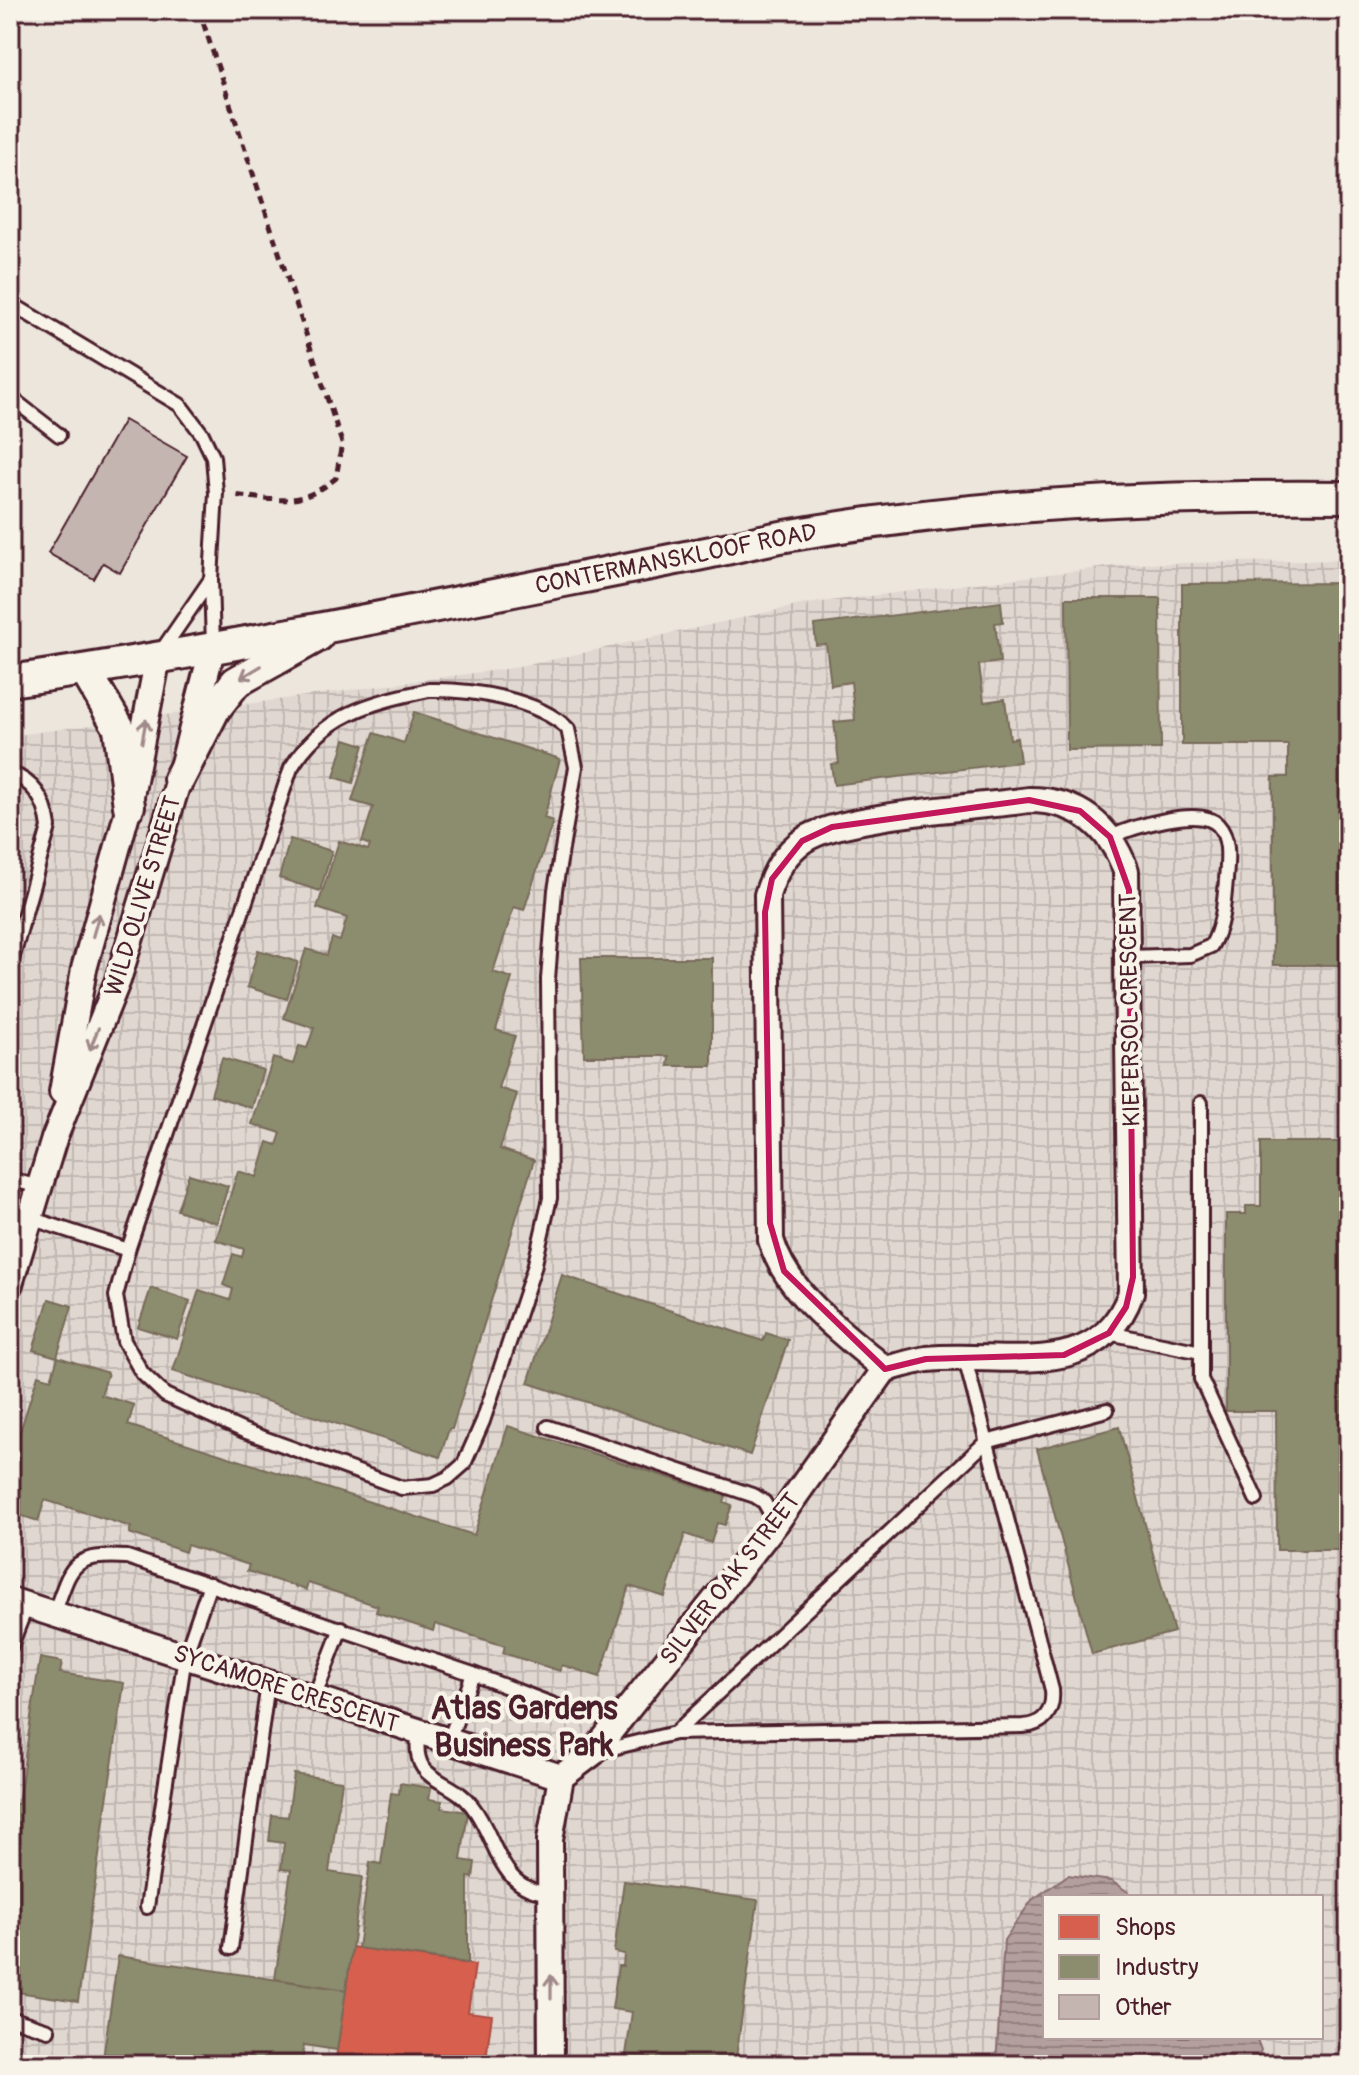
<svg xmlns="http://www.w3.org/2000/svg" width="1359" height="2075" font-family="Pangolin,sans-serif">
  <defs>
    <pattern id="industrial-grid" width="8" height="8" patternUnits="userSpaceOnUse" patternTransform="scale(2)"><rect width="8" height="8" fill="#e0d7d0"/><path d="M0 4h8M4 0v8" fill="none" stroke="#c2b8b3"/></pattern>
    <pattern id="water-rules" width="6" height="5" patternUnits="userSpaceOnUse" patternTransform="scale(2)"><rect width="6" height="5" fill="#b39f9d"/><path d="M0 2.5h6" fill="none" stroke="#948180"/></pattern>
  </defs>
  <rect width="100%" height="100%" fill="#ece6dd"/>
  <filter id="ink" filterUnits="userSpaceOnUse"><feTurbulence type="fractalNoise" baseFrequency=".0125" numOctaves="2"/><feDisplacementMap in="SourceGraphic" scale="16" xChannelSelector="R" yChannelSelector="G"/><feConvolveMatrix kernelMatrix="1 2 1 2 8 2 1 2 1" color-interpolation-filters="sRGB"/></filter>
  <g filter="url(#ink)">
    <path fill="url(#industrial-grid)" fill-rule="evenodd" d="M1349,560V2065H10V736L519,667L805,604L1133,564ZM1045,1897H1321V2037H1045Z"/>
    <polygon fill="url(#water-rules)" stroke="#896c6f" stroke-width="2" points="1068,1875 1111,1881 1136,1897 1045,1897 1045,2037 1256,2037 1261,2050 1255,2065 996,2065 1004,1940 1032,1900"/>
    <polygon fill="#d6604d" stroke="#ac4c43" stroke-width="2" points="352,1947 475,1965 468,2012 492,2015 485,2065 335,2065"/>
    <g fill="#8c8c6e" stroke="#786b5a" stroke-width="2">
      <polygon points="1349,583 1349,965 1273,965 1273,777 1288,777 1288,745 1182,745 1182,584"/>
      <polygon points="1066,598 1160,598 1161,749 1067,750"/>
      <polygon points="1001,602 1003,622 995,623 1000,662 979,665 984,702 1005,699 1010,739 1017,738 1020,762 834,785 831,764 839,763 834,722 855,720 851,682 831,685 826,644 816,645 814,625"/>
      <polygon points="414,712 560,759 544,818 553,821 524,910 514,907 493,972 512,978 496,1030 515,1036 498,1088 517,1094 500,1149 534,1160 452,1429 449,1429 440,1457 173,1371 199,1290 230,1300 233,1289 223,1285 233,1254 242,1257 244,1249 216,1240 238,1171 257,1177 268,1142 277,1145 281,1133 252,1124 273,1058 293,1064 299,1046 307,1048 314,1028 284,1018 306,949 327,955 332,938 340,941 347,918 317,908 339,841 368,850 370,845 362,842 373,807 352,801 374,733 404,743"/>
      <polygon points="345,739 364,745 353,783 334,777"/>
      <polygon points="290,839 332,851 320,891 279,878"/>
      <polygon points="258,950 298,962 287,999 247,987"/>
      <polygon points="581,958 712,958 712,1066 668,1066 669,1056 584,1056"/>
      <polygon points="222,1058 263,1070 252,1108 211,1095"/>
      <polygon points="1261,1142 1349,1142 1349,1550 1277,1550 1276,1411 1226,1411 1226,1214 1246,1214 1246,1206 1261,1206"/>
      <polygon points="189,1174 228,1186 217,1223 177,1210"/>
      <polygon points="562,1275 763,1341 766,1333 788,1340 750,1455 528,1383"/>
      <polygon points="151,1288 190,1301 177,1339 138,1327"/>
      <polygon points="49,1299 72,1306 57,1357 33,1350"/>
      <polygon points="58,1357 108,1373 101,1395 134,1405 128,1425 474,1535 508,1426 726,1496 724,1502 732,1505 725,1525 717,1523 711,1543 685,1534 665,1597 629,1586 600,1677 562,1665 560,1671 503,1653 505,1646 435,1624 433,1631 376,1612 378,1606 308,1583 306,1590 247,1571 249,1565 187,1545 185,1552 129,1533 131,1527 45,1500 38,1521 10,1512 10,1463 38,1375 51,1379"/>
      <polygon points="1119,1427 1174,1632 1092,1654 1037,1449"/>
      <polygon points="40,1658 62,1662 60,1673 124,1683 78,2001 10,1991 10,1803 18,1804"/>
      <polygon points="294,1774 342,1781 329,1872 362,1877 346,1990 275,1979 291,1870 281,1869 284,1843 269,1841 272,1815 288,1817"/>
      <polygon points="400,1783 431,1788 429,1799 442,1801 442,1808 468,1812 461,1860 475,1862 473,1878 468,1877 468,1963 358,1948 370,1862 381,1864 391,1793 399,1794"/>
      <polygon points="624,1881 758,1900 735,2065 625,2062 632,2012 612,2009 618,1966 623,1966 624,1954 614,1952"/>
      <polygon points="118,1956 346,1990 337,2050 304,2045 302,2065 102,2065"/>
      <polygon points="10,2041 31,2065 10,2065"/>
    </g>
    <polygon fill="#c4b5b0" stroke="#4a1f2b" stroke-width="2" points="124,420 187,456 120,573 103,563 94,579 48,553"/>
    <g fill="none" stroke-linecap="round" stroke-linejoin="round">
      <g stroke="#4a1f2b" stroke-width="18">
        <g id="service">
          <polyline points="10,303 180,405 202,434 213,457 216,493 211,579 213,646"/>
          <polyline points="10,397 59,435"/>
          <polyline points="160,653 211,579"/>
          <path d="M429,690C470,689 538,699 568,729L576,767L555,890L548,979L550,1198L534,1268L483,1421L464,1464L448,1478L433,1485L402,1488L244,1431L165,1395L142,1373L124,1341L116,1296L128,1250L291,768C324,714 369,703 429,690Z"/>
          <path d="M10,773C35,782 46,802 49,827L10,967"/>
          <path d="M1110,837C1131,828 1200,805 1218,825C1231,839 1227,863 1226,880C1224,902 1223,926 1211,946L1190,955L1130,957"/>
          <polyline points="1201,1103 1201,1352"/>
          <polyline points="10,1179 39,1187"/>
          <polyline points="30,1218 128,1250"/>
          <polyline points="1109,1333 1201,1352 1201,1379 1256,1499"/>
          <polyline points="548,1427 755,1496 764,1502 776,1523"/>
          <path d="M54,1614C72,1565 70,1554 127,1557L473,1674"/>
          <polyline points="10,1648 27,1605"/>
          <polyline points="314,1698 341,1628"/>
          <path d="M419,1732C409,1785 449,1775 472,1806C498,1839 498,1891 550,1893"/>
          <path d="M675,1733L1023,1726C1044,1725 1054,1711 1052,1690L965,1359"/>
          <polyline points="449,1741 473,1674 557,1706"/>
          <polyline points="596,1752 675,1733 986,1442 1107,1410"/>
          <polyline points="147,1907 185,1656 210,1584"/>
          <polyline points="231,1948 268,1683"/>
          <polyline points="10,2018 48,2030"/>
        </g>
      </g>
      <g stroke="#4a1f2b" stroke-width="30">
        <g id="minor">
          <path d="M1029,800C1078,800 1110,826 1126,871L1131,1293C1098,1385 1003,1351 927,1359C913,1361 899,1366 885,1369C843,1333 787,1295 771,1240L767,895C774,873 784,853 804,840C839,815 980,807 1029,800Z"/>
          <polyline points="62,1092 84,969 129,806 158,657"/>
          <polyline points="10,1284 54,1139 118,980 179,779 213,646"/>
          <polyline points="10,1600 561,1777"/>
          <polyline points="561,1777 593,1753 776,1523 885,1369"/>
          <polyline points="551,2065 550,1840 561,1777"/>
        </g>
      </g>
      <g stroke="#4a1f2b" stroke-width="36">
        <g id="tertiary">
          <polyline points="85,670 119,728 129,806"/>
          <path d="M10,681C236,648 461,601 686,557C720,551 753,542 786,536C965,504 1167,495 1349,497"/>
          <polyline points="179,779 214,710 236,682 318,636"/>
        </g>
      </g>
      <path stroke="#4a1f2b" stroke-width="5" stroke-dasharray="8 6" stroke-linecap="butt" d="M199,10L342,443L336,478C300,508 277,500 233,495"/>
      <use href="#service" stroke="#f7f3e8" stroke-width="12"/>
      <use href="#minor" stroke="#f7f3e8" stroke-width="24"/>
      <use href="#tertiary" stroke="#f7f3e8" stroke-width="30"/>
    </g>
    <defs><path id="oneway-shaft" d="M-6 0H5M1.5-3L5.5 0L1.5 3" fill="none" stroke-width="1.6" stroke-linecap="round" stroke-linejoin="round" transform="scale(2)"/></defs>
    <g stroke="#a0898a">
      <use href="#oneway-shaft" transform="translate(251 672) rotate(149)"/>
      <use href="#oneway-shaft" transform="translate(144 731) rotate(-80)"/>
      <use href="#oneway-shaft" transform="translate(96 925) rotate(-74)"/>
      <use href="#oneway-shaft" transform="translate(94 1039) rotate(112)"/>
      <use href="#oneway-shaft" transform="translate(551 1987) rotate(-90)"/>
    </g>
  </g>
  <path fill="none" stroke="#c2185b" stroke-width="6" stroke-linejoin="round" d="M1029,800L1080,811L1110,837L1129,890L1133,1277L1126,1307L1109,1333L1064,1355L926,1359L885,1369L784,1271L770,1223L765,912L772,879L802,841L832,827Z"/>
  <g text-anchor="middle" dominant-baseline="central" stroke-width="8" stroke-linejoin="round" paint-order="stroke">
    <g font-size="24" fill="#4a1f2b" stroke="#f7f3e8">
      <text transform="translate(676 559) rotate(-11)">CONTERMANSKLOOF ROAD</text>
      <text transform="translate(143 896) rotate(-73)">WILD OLIVE STREET</text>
      <text transform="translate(1130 1010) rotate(-91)">KIEPERSOL CRESCENT</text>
      <text transform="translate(730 1579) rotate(-52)">SILVER OAK STREET</text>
      <text transform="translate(286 1689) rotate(18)">SYCAMORE CRESCENT</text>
    </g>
    <g font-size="32" font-weight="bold" fill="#4a1f2b" stroke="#f7f3e8">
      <text x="524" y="1709">Atlas Gardens<tspan x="524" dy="37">Business Park</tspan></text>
    </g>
  </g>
  <rect width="1359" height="2075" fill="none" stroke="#f7f3e8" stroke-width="40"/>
  <rect x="20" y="20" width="1319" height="2035" fill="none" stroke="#4a1f2b" stroke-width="3" filter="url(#ink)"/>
  <rect x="1043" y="1895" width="280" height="144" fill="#f7f3e8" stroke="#b29e9c" stroke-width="2"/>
  <rect x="1059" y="1915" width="40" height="24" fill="#d6604d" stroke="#b29e9c" stroke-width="2"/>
  <text x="1115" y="1935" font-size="24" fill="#4a1f2b">Shops</text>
  <rect x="1059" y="1955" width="40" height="24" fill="#8c8c6e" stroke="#b29e9c" stroke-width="2"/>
  <text x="1115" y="1975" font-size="24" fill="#4a1f2b">Industry</text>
  <rect x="1059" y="1995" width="40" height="24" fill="#c4b5b0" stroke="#b29e9c" stroke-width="2"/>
  <text x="1115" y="2015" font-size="24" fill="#4a1f2b">Other</text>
</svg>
